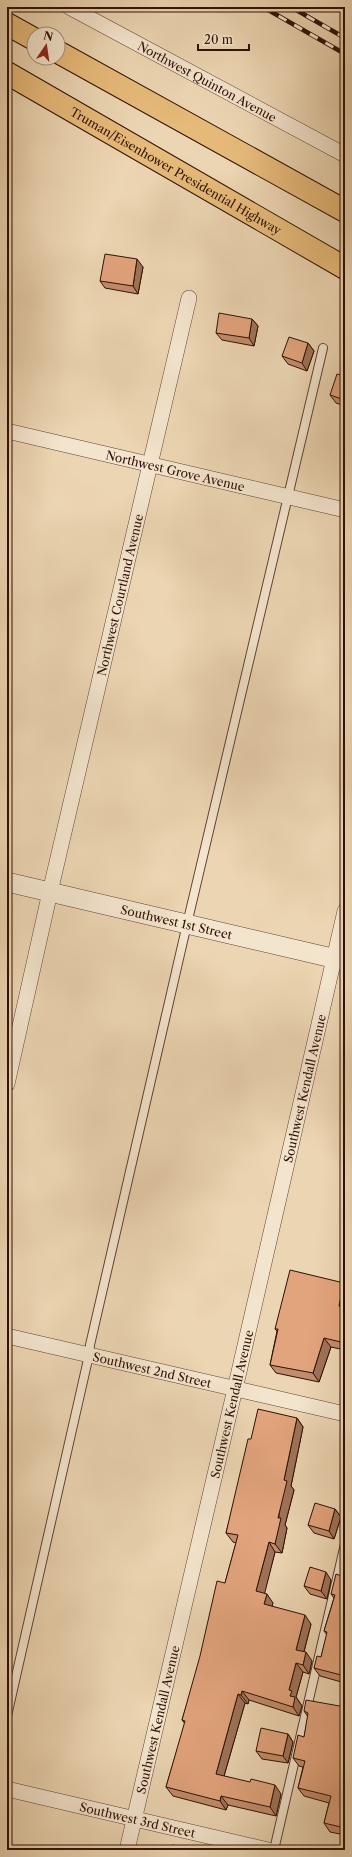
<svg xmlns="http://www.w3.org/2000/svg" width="352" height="1857" font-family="'Libre Caslon Text',serif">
  <rect width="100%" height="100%" fill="#ecd5b2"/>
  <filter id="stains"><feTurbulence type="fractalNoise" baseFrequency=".005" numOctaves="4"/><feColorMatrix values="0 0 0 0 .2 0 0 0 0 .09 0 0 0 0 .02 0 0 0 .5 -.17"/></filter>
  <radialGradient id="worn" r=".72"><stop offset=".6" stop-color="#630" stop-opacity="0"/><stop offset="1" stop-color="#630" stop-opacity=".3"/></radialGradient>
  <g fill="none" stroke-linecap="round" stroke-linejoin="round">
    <g stroke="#5f412e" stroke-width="10">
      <g id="service">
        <polyline points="7,1716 89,1355 90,1345 187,924 323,348"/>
        <polyline points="274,1850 345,1544"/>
      </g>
    </g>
    <g stroke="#5f412e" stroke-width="16">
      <g id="minor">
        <path id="s1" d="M69,7L345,155"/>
        <path id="s2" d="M7,431L345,510"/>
        <path id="s3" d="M7,1084L50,892L189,298"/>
        <path id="s4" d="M7,1336L345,1414"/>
        <path id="s5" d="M7,1789L268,1850"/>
        <path id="s6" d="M127,1850L235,1389L345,911"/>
      </g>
    </g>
    <g stroke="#5f412e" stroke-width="20">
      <g id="tertiary">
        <path id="s7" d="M7,882L345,961"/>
      </g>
    </g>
    <g stroke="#301002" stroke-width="24">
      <g id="motorway">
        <polyline points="7,24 34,39"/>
        <polyline points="58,52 345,211"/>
        <path id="s8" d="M7,73L345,268"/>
      </g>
    </g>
    <use href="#service" stroke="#f3e4cd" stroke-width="8"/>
    <use href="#minor" stroke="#f3e4cd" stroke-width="15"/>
    <use href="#tertiary" stroke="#f3e4cd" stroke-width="19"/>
    <use href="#motorway" stroke="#e6ba79" stroke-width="22"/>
    <g stroke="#301002" stroke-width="4.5">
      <g id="rail">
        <polyline points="263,7 345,54"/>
        <polyline points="291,7 345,38"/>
      </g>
    </g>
    <use href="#rail" stroke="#f3e4cd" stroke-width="3" stroke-dasharray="9" stroke-linecap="butt"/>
  </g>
  <g fill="#c28d6c" stroke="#301002">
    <polygon points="143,267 138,294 105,288 100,281"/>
    <polygon points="252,319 258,326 254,346 222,340 216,333"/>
    <polygon points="308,343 314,351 307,371 288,364 282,356"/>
    <polygon points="345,376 345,406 336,403 330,395"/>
    <polygon points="344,1283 345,1284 345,1350 331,1347 319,1382 276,1373 270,1365 277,1331 275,1329"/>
    <polygon points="297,1418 303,1427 291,1486 294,1490 285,1525 287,1528 282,1553 275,1552 264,1593 273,1603 272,1606 311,1624 304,1652 312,1661 309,1674 303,1672 296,1697 302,1706 299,1716 249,1700 248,1704 245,1703 224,1776 281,1794 276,1816 228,1805 226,1810 173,1796 166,1787 185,1724 182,1720 225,1583 236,1543 233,1542 226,1533 251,1439"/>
    <polygon points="335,1509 341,1517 334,1539 314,1533 308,1525"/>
    <polygon points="345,1571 345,1683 320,1676 314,1668 321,1657 327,1635 324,1631 334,1598 331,1594 344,1577"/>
    <polygon points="331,1580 327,1599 310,1594 304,1586"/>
    <polygon points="345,1706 345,1835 330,1832 324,1823 329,1803 304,1796 298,1788 303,1767 299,1766 293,1758 304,1737 308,1717 304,1711 345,1707"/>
    <polygon points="288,1734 293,1742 288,1763 262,1759 256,1751"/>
  </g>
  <g fill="#9e7358" stroke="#301002">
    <polygon points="137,259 143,267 138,294 133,286"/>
    <polygon points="252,319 258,326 254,346 249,338"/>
    <polygon points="308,343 314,351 307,371 302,363"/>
    <polygon points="344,1283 345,1284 345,1314 339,1306"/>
    <polygon points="324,1338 331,1347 319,1382 313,1373"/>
    <polygon points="297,1418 303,1427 291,1486 294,1490 285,1525 287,1528 282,1553 275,1544 284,1480"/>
    <polygon points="335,1509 341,1517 334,1539 329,1531"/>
    <polygon points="269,1542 275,1552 263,1600 256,1591"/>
    <polygon points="326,1572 331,1580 327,1599 321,1591"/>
    <polygon points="267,1594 273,1603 270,1613 264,1604"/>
    <polygon points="305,1615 311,1624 302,1659 296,1650"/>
    <polygon points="306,1652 312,1661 309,1674 303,1665"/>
    <polygon points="296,1663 303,1672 296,1697 302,1706 299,1716 293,1707 290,1696 289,1690"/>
    <polygon points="242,1691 249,1700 248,1704 241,1695"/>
    <polygon points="238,1694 245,1703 222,1783 216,1774"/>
    <polygon points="288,1734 293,1742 288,1763 283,1756"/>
    <polygon points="275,1785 281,1794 276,1816 270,1807"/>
    <polygon points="221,1796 228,1805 226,1810 220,1801"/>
  </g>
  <g fill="#e2a47d" stroke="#301002">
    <polygon points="105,254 137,259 133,286 100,281"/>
    <polygon points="219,313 252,319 249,338 216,333"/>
    <polygon points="289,337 308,343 302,363 282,356"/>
    <polygon points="337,374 345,376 345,400 330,395"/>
    <polygon points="290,1270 344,1283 339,1306 345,1308 345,1343 324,1338 313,1373 270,1365 278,1329 275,1329"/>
    <polygon points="258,1409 297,1418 284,1480 287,1481 278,1518 281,1518 275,1544 269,1542 256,1591 267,1594 264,1604 305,1615 296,1650 306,1652 303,1665 296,1663 289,1690 292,1691 290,1696 295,1697 293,1707 242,1691 241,1695 238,1694 216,1774 250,1782 251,1779 275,1785 270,1807 221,1796 220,1801 166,1787 185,1721 182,1720 200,1656 217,1581 225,1583 238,1535 226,1533 248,1439 251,1439"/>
    <polygon points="315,1503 335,1509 329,1531 308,1525"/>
    <polygon points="310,1567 326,1572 321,1591 304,1586"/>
    <polygon points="345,1571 345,1676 314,1668 317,1656 321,1657 327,1632 324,1631 335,1595 331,1594 336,1574 344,1577"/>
    <polygon points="306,1700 345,1707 345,1706 345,1828 324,1823 331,1796 298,1788 305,1761 293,1758 298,1735 304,1737 308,1713 304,1711"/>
    <polygon points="261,1728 288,1734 283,1756 256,1751"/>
    <polygon points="172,1845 201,1850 171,1850"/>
  </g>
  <g text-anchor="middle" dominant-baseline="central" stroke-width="3" stroke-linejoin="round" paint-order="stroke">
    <g font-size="12" fill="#301002" stroke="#f3e4cd">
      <text stroke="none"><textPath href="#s1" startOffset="157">Northwest Quinton Avenue</textPath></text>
      <text stroke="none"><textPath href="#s8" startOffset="195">Truman/Eisenhower Presidential Highway</textPath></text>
      <text stroke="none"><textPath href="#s2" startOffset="173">Northwest Grove Avenue</textPath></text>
      <text stroke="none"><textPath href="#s3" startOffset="502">Northwest Courtland Avenue</textPath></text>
      <text stroke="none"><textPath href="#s7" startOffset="174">Southwest 1st Street</textPath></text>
      <text stroke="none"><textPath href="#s6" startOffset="782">Southwest Kendall Avenue</textPath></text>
      <text stroke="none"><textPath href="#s4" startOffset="149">Southwest 2nd Street</textPath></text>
      <text stroke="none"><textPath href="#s6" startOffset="458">Southwest Kendall Avenue</textPath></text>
      <text stroke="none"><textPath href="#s6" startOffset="134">Southwest Kendall Avenue</textPath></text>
      <text stroke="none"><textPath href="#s5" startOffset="134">Southwest 3rd Street</textPath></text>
    </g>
  </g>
  <rect width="352" height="1857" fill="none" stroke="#ecd5b2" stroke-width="24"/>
  <rect x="8" y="8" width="336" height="1841" fill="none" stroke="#301002" stroke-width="2"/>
  <rect x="12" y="12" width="328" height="1833" fill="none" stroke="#301002"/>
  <g transform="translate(46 46) rotate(13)"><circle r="19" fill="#f3e4cd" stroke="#a58f7c"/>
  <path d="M0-3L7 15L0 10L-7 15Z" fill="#8f2418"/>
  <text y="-6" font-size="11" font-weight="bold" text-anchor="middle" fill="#301002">N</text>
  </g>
  <path d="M198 44v6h51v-6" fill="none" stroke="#301002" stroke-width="2"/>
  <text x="204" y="44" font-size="12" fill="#301002" stroke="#f3e4cd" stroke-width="3" paint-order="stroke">20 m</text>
  <rect width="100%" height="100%" filter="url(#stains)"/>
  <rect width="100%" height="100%" fill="url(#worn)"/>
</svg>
